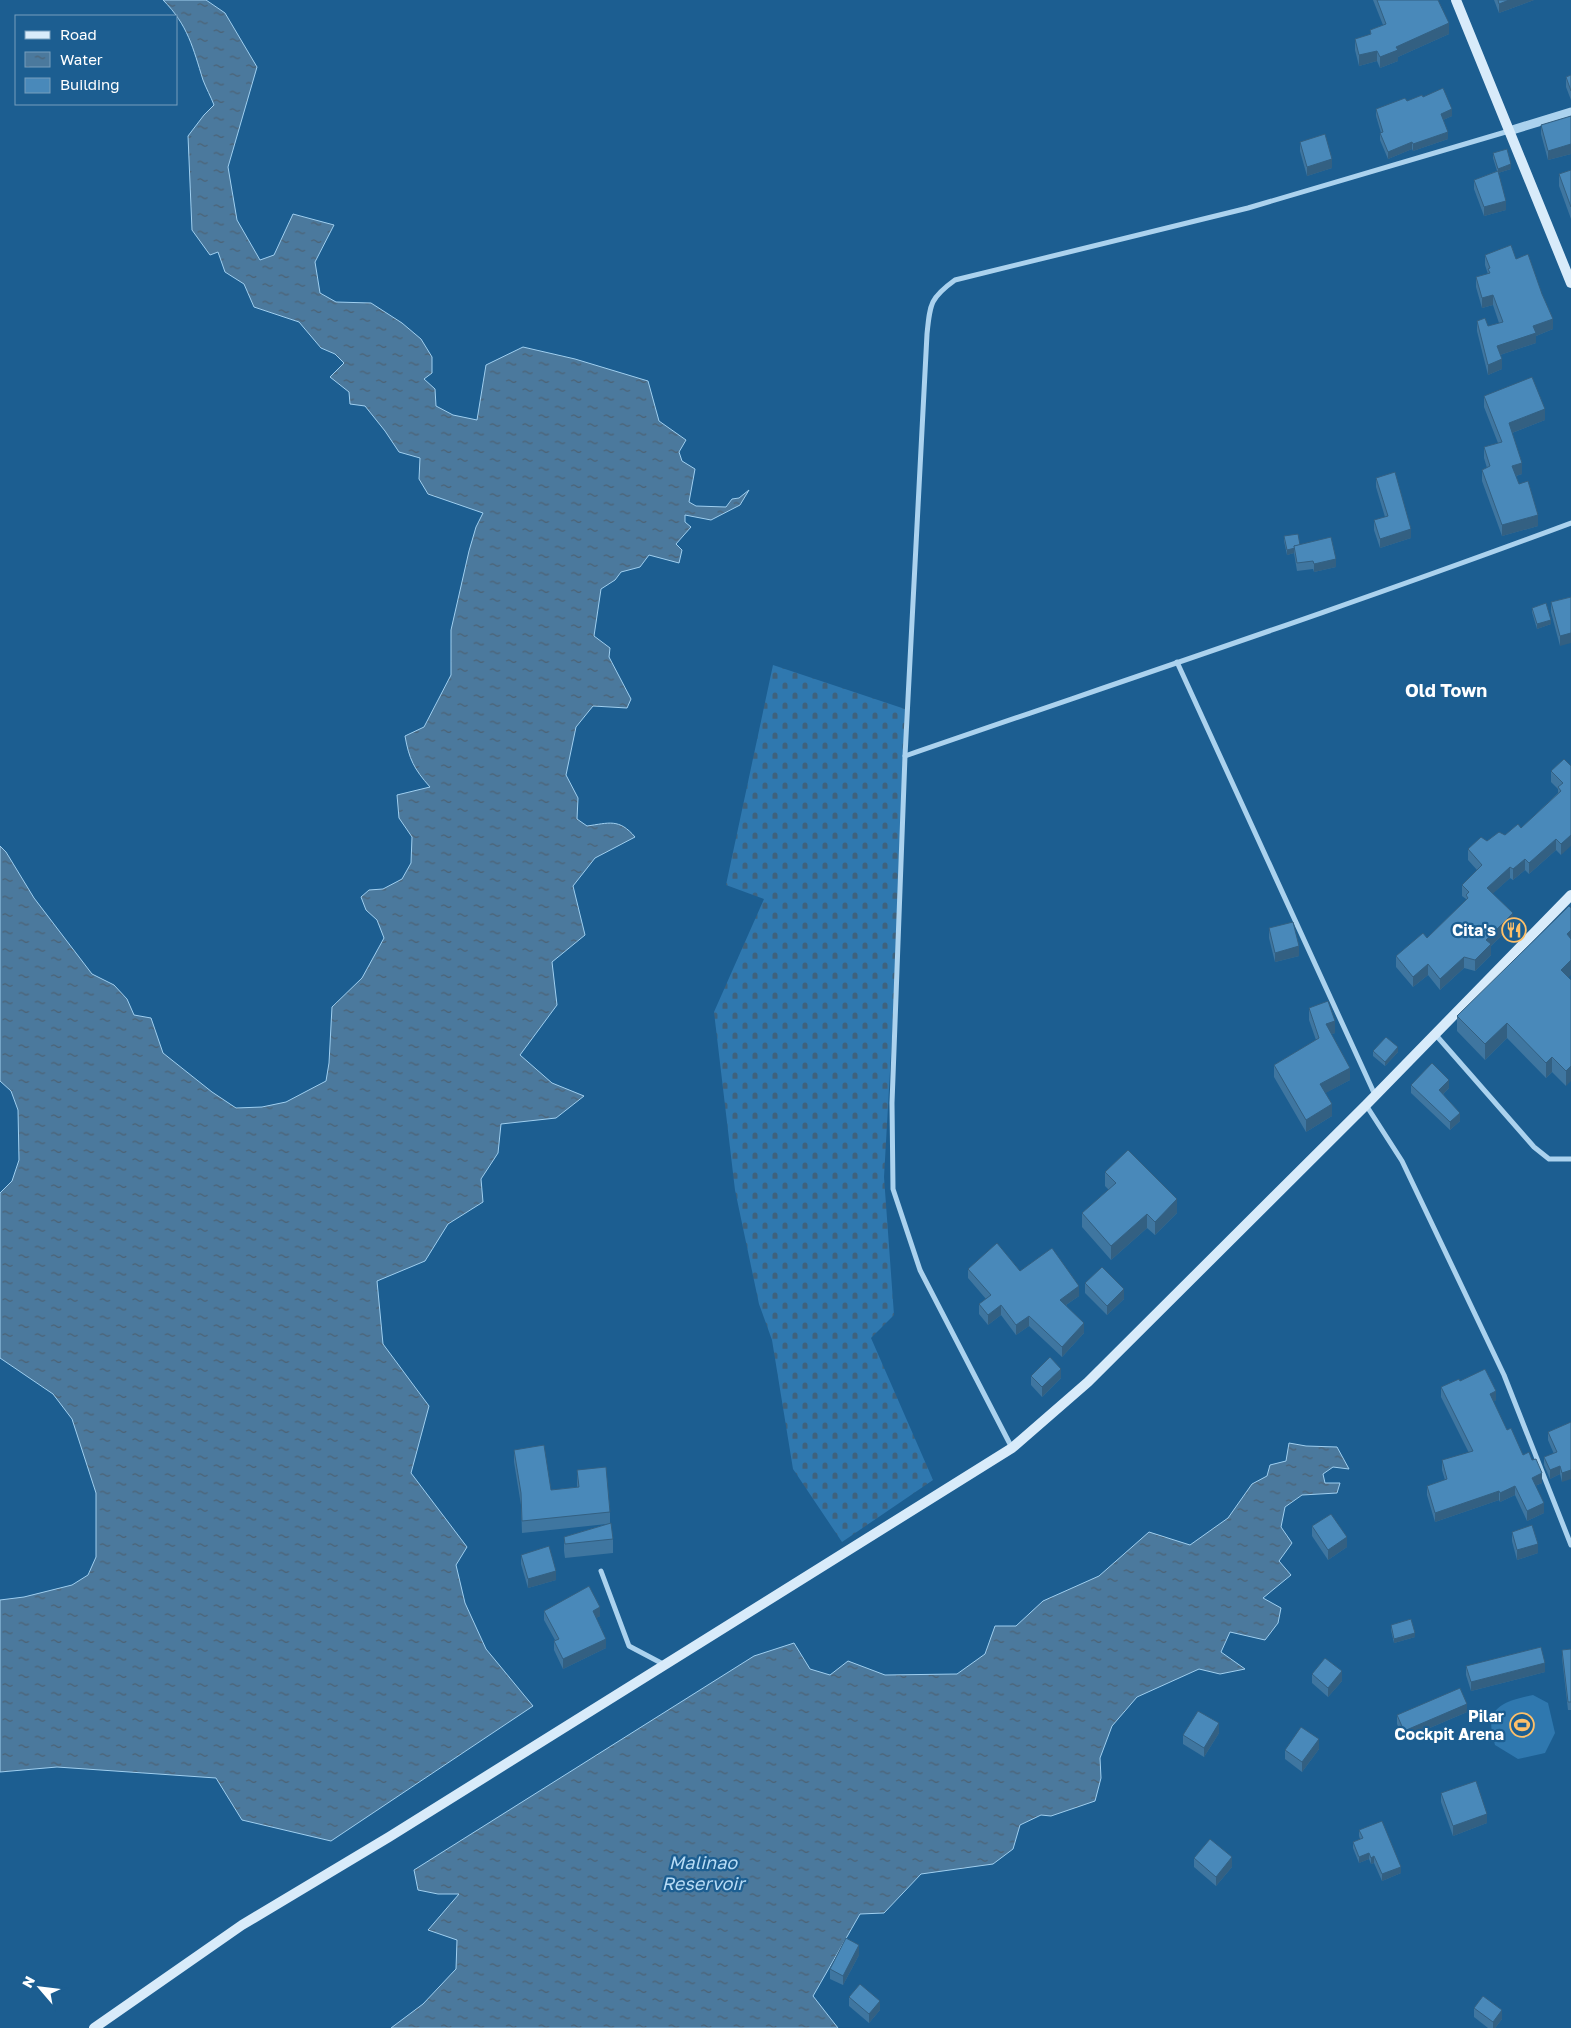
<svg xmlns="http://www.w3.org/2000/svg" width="1571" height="2028" font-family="'Golos Text',sans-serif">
  <defs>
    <pattern id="cemetery-stones" width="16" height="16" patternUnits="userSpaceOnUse" patternTransform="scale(1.25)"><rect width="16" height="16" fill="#2f78af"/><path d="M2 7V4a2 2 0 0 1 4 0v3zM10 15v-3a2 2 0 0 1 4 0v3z" fill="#3e627e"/></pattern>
    <pattern id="water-ripples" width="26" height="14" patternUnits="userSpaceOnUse" patternTransform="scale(1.25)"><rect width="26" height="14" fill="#4b799d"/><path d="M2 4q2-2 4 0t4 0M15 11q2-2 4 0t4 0" fill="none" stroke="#4c6274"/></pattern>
  </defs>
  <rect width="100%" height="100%" fill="#1c5e91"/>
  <path fill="#2f78af" d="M1533,1695L1548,1703L1555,1733L1545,1753L1518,1759L1495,1745C1483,1708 1501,1702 1533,1695Z"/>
  <polygon fill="url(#cemetery-stones)" points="773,665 905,709 899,912 884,1177 894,1315 871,1338 933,1480 842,1542 793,1469 772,1340 759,1304 735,1190 714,1012 764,899 726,885"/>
  <g fill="url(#water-ripples)" stroke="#9fcff0">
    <path d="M163,0H206L225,13L257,67L228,167L237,220L260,260L274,255L293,214L334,225L315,262L320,293L336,302L371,303L402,323L421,339L432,357V373L424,379L435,389L436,406L453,415L477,420L486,365L523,347L575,359L648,381L659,421L686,440L679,452L682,461L695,469L689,502L696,506L726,507L732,499L739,498L749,490L740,505L711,520L685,515V522L691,527L676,544L682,550L679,563L649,555L640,567L621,572L615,580L601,589L594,636L610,648L609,657L631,699L627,708L593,706L576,727L566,775L578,798L577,819L587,826C609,823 619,818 635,837L595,858L573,886L585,935L552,962L557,1005L520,1055L552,1083L584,1096L556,1118L501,1124L498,1153L481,1179L483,1202L448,1224L425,1261L377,1281L383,1344L429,1406L411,1473L467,1547L456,1565L465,1603L486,1649L533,1706L331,1841L242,1820L216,1778L57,1767L0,1772V1600L24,1597L72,1585L88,1575L96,1557V1493L72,1419L53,1394L0,1358V1193L12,1181L19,1160L18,1110L11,1091L0,1081V846L6,852L34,898L92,974L114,985L127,999L134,1015L151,1018L163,1053L212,1092L236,1108L262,1107L286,1102L326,1081L329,1063L332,1007L362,978L384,938L377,920L366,910L361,897L369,890L383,889L402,879L411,863L412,837L399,818L397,795L430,787C414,769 409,759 405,736L424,727L451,675V630L469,551L476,527L483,513L428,494L419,479L420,458L399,452L385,431L365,406L350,404L349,392L330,377L344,363L335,354L321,348L299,322L254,307L244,284L225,272L218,252L210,255L192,230L188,136L204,115L214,105C211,97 206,88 203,80C193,48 188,25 163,0Z"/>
    <polygon points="1289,1443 1306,1446 1337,1447 1349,1469 1333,1467 1323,1474 1325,1483 1340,1483 1337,1493 1302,1495 1285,1507 1281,1527 1292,1543 1279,1561 1291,1575 1263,1598 1281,1608 1278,1623 1265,1640 1230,1632 1221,1652 1245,1669 1220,1674 1199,1669 1137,1697 1112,1726 1100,1758 1101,1778 1095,1801 1051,1816 1041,1815 1020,1825 1013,1849 993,1864 921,1874 884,1913 860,1914 813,1996 838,2028 391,2028 423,2004 456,1969 457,1940 428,1930 459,1894 438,1894 418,1890 414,1870 754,1656 794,1643 810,1669 830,1675 848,1661 885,1675 957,1674 985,1654 995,1626 1016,1626 1043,1601 1099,1576 1149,1532 1190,1545 1228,1518 1252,1484 1267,1476 1270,1465 1286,1461"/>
  </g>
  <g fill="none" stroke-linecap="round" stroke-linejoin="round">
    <g stroke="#abd2ee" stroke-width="5">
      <polyline points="1177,662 1375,1095"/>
      <path d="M905,756C1128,679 1351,605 1571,523"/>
      <polyline points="1435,1034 1534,1147 1549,1159 1571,1159"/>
      <polyline points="1366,1105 1402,1161 1504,1375 1571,1545"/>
      <path d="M1012,1448L920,1270L893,1189L892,1103L905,756L927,334C930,304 930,298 955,280L1248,208L1509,131"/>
      <polyline points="601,1571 629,1646 665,1665"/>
    </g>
    <polyline stroke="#abd2ee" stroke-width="9" points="1509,131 1571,112"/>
    <g stroke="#d8ebfa" stroke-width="10">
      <polyline points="1456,0 1571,283"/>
      <polyline points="94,2028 242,1925 389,1837 1012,1448 1088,1382 1366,1105 1571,895"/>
    </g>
  </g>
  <g fill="#3f76a0">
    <polygon points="1373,0 1438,0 1449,34 1398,57 1398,61 1380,68 1377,61 1359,66 1355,50 1355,39 1370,35 1370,30 1383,25"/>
    <polygon points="1494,0 1534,0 1499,13"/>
    <polygon points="1571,75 1571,100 1566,87 1566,77"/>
    <polygon points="1423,97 1452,116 1443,120 1448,139 1413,151 1412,149 1388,159 1380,140 1380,133 1381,133 1376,116 1376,109"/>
    <polygon points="1571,116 1571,154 1548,160 1541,134 1541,125"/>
    <polygon points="1300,142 1332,168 1307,176 1300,151"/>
    <polygon points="1493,153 1511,169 1498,173 1506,210 1484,216 1474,189 1474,180 1497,171 1493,158"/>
    <polygon points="1571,170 1571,219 1559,186 1559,174"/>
    <polygon points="1485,255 1516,259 1553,329 1536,336 1536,343 1500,355 1502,369 1488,375 1477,331 1477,321 1488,326 1499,323 1493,305 1482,308 1476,287 1476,277 1488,274 1485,265"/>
    <polygon points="1484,396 1545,420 1512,433 1522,474 1516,476 1519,484 1538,526 1502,536 1482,481 1482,470 1487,468 1484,458 1484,447 1498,443 1484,407"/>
    <polygon points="1376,478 1411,538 1380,548 1374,530 1374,520 1385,517 1376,487"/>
    <polygon points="1284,536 1300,545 1336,567 1314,572 1313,569 1297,571 1294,553 1287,555 1284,541"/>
    <polygon points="1571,597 1560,646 1551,612 1551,602"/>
    <polygon points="1532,608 1551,624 1537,629 1532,612"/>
    <polygon points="1564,759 1561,855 1556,850 1529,874 1525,870 1513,880 1510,878 1492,894 1513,924 1491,946 1491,955 1475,971 1464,968 1440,990 1428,975 1413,987 1396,967 1396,956 1427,938 1466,900 1466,899 1462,896 1462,885 1477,870 1468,860 1468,849 1505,835 1521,828 1558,793 1558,789 1551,782 1551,771"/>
    <polygon points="1269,928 1299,956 1275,962 1269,938"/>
    <polygon points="1569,978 1566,1086 1552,1072 1546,1078 1507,1038 1485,1060 1457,1031 1457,1016"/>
    <polygon points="1309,1008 1335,1033 1331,1034 1350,1080 1325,1093 1332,1116 1306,1132 1274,1077 1274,1065 1316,1040 1309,1020"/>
    <polygon points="1373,1051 1398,1052 1385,1066 1373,1056"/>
    <polygon points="1411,1085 1449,1088 1443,1094 1460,1121 1450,1130 1411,1093"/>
    <polygon points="1105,1172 1177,1213 1155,1235 1147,1228 1111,1260 1082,1227 1082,1213 1109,1190 1105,1186"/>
    <polygon points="968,1269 1020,1271 1079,1296 1066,1305 1084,1333 1062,1357 1029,1326 1016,1335 1001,1315 988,1325 979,1314 979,1304 986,1299 968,1278"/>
    <polygon points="1085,1283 1124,1299 1107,1315 1085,1293"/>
    <polygon points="1031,1376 1061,1378 1042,1397 1031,1385"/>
    <polygon points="1460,1381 1496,1400 1493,1402 1507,1430 1542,1483 1535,1486 1544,1513 1527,1521 1515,1495 1500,1502 1499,1500 1435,1522 1427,1495 1427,1486 1445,1480 1442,1470 1442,1460 1469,1453 1441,1397 1441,1387"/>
    <polygon points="1571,1422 1562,1482 1560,1474 1550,1479 1544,1465 1544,1457 1554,1454 1548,1440 1548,1432"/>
    <polygon points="514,1450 551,1490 577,1487 577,1470 610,1512 610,1524 613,1539 613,1553 565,1558 564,1551 564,1537 607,1524 522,1533 521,1505 514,1462"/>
    <polygon points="1312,1526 1347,1547 1328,1560 1312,1536"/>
    <polygon points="1512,1532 1538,1553 1517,1560 1512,1541"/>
    <polygon points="521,1555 556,1580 528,1588 521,1564"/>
    <polygon points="544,1611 600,1616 596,1618 606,1648 563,1669 554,1650 554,1641 555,1640 544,1620"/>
    <polygon points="1391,1625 1415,1637 1394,1643 1391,1630"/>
    <polygon points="1571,1649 1571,1710 1568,1710 1562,1658 1562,1650"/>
    <polygon points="1466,1666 1545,1672 1471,1691 1466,1675"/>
    <polygon points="1312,1674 1342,1681 1328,1697 1312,1683"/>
    <polygon points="1467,1712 1404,1739 1397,1724 1397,1715"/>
    <polygon points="1219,1733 1204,1757 1183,1744 1183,1735"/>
    <polygon points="1319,1749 1302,1772 1285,1759 1285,1750"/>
    <polygon points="1441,1793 1487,1823 1453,1836 1441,1802"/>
    <polygon points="1359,1830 1401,1873 1382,1881 1374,1863 1371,1864 1369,1859 1359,1863 1353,1848 1353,1842 1360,1839 1359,1836"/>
    <polygon points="1194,1858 1232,1867 1216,1886 1194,1867"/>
    <polygon points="859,1955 843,1985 830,1979 830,1969"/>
    <polygon points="849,1997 880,2010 869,2023 849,2006"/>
    <polygon points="1474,2008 1502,2019 1495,2028 1488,2028 1474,2017"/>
  </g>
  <g fill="#336082">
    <polygon points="1509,0 1534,0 1499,13 1499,4"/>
    <polygon points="1449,23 1449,34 1398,57 1398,61 1380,68 1380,57 1396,47"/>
    <polygon points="1377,51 1377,61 1359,66 1359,55"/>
    <polygon points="1452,109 1452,116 1441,121 1441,114"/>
    <polygon points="1448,132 1448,139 1413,151 1413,144"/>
    <polygon points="1412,142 1412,149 1388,159 1388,152"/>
    <polygon points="1571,144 1571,154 1548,160 1548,151"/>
    <polygon points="1332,159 1332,168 1307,176 1307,167"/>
    <polygon points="1511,164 1511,169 1498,173 1498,169"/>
    <polygon points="1506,201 1506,210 1484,216 1484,207"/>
    <polygon points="1493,295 1493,305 1482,308 1482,298"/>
    <polygon points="1553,319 1553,329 1536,336 1536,343 1497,356 1497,346 1533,326"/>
    <polygon points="1502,359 1502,369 1488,375 1488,365"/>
    <polygon points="1545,409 1545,420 1509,434 1509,423"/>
    <polygon points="1522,463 1522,474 1512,477 1512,466"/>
    <polygon points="1538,515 1538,526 1502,536 1502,525"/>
    <polygon points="1411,529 1411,538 1380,548 1380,539"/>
    <polygon points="1294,548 1294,553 1287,555 1287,550"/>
    <polygon points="1336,559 1336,567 1314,572 1314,564"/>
    <polygon points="1551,620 1551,624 1537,629 1537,624"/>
    <polygon points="1571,633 1571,643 1560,646 1560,636"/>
    <polygon points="1571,835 1571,846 1561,855 1561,844"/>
    <polygon points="1556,839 1556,850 1529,874 1529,863"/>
    <polygon points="1525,859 1525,870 1513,880 1513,869"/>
    <polygon points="1510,867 1510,878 1487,899 1487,888"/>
    <polygon points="1513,913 1513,924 1491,946 1491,955 1475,971 1475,960 1486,940"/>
    <polygon points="1571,930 1571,945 1567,934"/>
    <polygon points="1299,946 1299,956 1275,962 1275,953"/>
    <polygon points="1464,957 1464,968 1440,990 1440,979"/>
    <polygon points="1571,960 1571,975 1561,985 1561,970"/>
    <polygon points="1428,964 1428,975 1413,987 1413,977"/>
    <polygon points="1335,1021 1335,1033 1326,1036 1326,1024"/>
    <polygon points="1507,1023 1507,1038 1485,1060 1485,1044"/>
    <polygon points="1398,1047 1398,1052 1385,1066 1385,1062"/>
    <polygon points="1552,1057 1552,1072 1546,1078 1546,1063"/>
    <polygon points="1571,1066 1571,1081 1566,1086 1566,1071"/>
    <polygon points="1350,1068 1350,1080 1320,1096 1320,1084"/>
    <polygon points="1449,1080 1449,1088 1439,1098 1439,1090"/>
    <polygon points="1332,1104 1332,1116 1306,1132 1306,1120"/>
    <polygon points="1460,1113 1460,1121 1450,1130 1450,1122"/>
    <polygon points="1177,1199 1177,1213 1155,1235 1155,1222"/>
    <polygon points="1147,1214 1147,1228 1111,1260 1111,1246"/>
    <polygon points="1079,1286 1079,1296 1060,1309 1060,1300"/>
    <polygon points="1124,1289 1124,1299 1107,1315 1107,1306"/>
    <polygon points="1001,1305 1001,1315 988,1325 988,1315"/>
    <polygon points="1029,1316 1029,1326 1016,1335 1016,1325"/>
    <polygon points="1084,1323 1084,1333 1062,1357 1062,1347"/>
    <polygon points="1061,1369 1061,1378 1042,1397 1042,1387"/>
    <polygon points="1496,1391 1496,1400 1490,1404 1490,1394"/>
    <polygon points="1560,1466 1560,1474 1550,1479 1550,1470"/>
    <polygon points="1571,1470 1571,1479 1562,1482 1562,1473"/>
    <polygon points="1542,1473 1542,1483 1532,1487 1532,1478"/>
    <polygon points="1515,1486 1515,1495 1500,1502 1500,1493"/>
    <polygon points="1499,1491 1499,1500 1435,1522 1435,1513"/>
    <polygon points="1544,1503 1544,1513 1527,1521 1527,1511"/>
    <polygon points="1347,1537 1347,1547 1328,1560 1328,1550"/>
    <polygon points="1538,1544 1538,1553 1517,1560 1517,1550"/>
    <polygon points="556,1571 556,1580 528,1588 528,1579"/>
    <polygon points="600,1607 600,1616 593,1620 593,1611"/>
    <polygon points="1415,1633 1415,1637 1394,1643 1394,1639"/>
    <polygon points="606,1639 606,1648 563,1669 563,1659"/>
    <polygon points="1545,1663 1545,1672 1471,1691 1471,1682"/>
    <polygon points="1342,1671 1342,1681 1328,1697 1328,1688"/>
    <polygon points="1467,1704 1467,1712 1404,1739 1404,1731"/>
    <polygon points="1219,1723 1219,1733 1204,1757 1204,1748"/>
    <polygon points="1319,1739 1319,1749 1302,1772 1302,1762"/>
    <polygon points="1487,1814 1487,1823 1453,1836 1453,1826"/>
    <polygon points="1369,1853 1369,1859 1359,1863 1359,1857"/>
    <polygon points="1374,1856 1374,1863 1371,1864 1371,1858"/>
    <polygon points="1232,1857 1232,1867 1216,1886 1216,1877"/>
    <polygon points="1401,1867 1401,1873 1382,1881 1382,1874"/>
    <polygon points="859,1945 859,1955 843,1985 843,1976"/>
    <polygon points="880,2001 880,2010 869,2023 869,2014"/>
    <polygon points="1502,2010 1502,2019 1495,2028 1493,2028 1493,2022"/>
  </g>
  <g fill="#4989ba" stroke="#336082">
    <polygon points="1377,0 1438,0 1449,23 1396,47 1398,50 1380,57 1377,51 1359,55 1355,39 1371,34 1370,30 1386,24"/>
    <polygon points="1498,0 1509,0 1499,4"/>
    <polygon points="1571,75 1571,91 1566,77"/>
    <polygon points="1443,88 1452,109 1441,114 1448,132 1413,144 1412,142 1388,152 1380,133 1383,132 1376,109 1405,98 1407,101 1422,95 1423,97"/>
    <polygon points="1571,116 1571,144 1548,151 1541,125"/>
    <polygon points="1325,134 1332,159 1307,167 1300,142"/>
    <polygon points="1507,149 1511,164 1498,169 1493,153"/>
    <polygon points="1571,170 1571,207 1559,174"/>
    <polygon points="1498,171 1506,201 1484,207 1474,180"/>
    <polygon points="1511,245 1516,259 1528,254 1542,294 1553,319 1533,326 1536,333 1497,346 1502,359 1488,365 1477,321 1485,318 1488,326 1503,322 1493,295 1482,298 1476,277 1490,273 1488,269 1490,268 1485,255"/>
    <polygon points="1532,377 1545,409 1509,423 1522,463 1512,466 1519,484 1528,481 1538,515 1502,525 1482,470 1490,466 1484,447 1502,442 1484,396"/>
    <polygon points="1395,472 1411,529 1380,539 1374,520 1388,516 1376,478"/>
    <polygon points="1298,534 1300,545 1294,546 1295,548 1287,550 1284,536"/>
    <polygon points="1331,537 1336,559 1314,564 1313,561 1297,563 1294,546"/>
    <polygon points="1571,597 1571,633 1560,636 1551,602"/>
    <polygon points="1546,603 1551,620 1537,624 1532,608"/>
    <polygon points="1564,759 1571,766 1571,835 1561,844 1556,839 1529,863 1525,859 1513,869 1510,867 1487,888 1513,913 1486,940 1491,944 1475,960 1464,957 1440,979 1428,964 1413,977 1396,956 1423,933 1427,938 1468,898 1466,895 1469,892 1462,885 1482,865 1468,849 1481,837 1487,841 1499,832 1505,835 1518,824 1521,828 1561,791 1558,787 1563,783 1551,771"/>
    <polygon points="1569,906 1571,908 1571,930 1567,934 1571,939 1571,960 1561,970 1571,980 1571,1066 1566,1071 1552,1057 1546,1063 1507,1023 1485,1044 1457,1016"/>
    <polygon points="1293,922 1299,946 1275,953 1269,928"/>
    <polygon points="1328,1001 1335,1021 1326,1024 1350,1068 1320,1084 1332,1104 1306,1120 1274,1065 1319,1038 1309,1008"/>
    <polygon points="1386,1037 1398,1047 1385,1062 1373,1051"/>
    <polygon points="1432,1063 1449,1080 1439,1090 1460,1113 1450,1122 1411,1085"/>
    <polygon points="1128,1150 1177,1199 1155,1222 1147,1214 1111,1246 1082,1213 1116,1183 1105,1172"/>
    <polygon points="997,1243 1020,1271 1052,1248 1079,1286 1060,1300 1084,1323 1062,1347 1029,1316 1016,1325 1001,1305 988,1315 979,1304 991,1295 968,1269"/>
    <polygon points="1102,1267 1124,1289 1107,1306 1085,1283"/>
    <polygon points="1050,1357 1061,1369 1042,1387 1031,1376"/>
    <polygon points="1485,1369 1496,1391 1490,1394 1507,1430 1511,1428 1523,1455 1529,1452 1532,1460 1536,1459 1542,1473 1532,1478 1544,1503 1527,1511 1515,1486 1500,1493 1499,1491 1435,1513 1427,1486 1447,1479 1442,1460 1473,1451 1441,1387 1459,1379 1460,1381"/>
    <polygon points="1571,1422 1571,1470 1562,1473 1560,1466 1550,1470 1544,1457 1557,1452 1548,1432"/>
    <polygon points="544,1445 551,1490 579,1487 577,1470 606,1467 610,1512 522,1521 521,1493 514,1450"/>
    <polygon points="1331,1514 1347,1537 1328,1550 1312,1526"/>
    <polygon points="611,1523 613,1539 565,1544 564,1537"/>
    <polygon points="1532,1525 1538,1544 1517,1550 1512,1532"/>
    <polygon points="549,1546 556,1571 528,1579 521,1555"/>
    <polygon points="589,1586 600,1607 593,1611 606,1639 563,1659 554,1641 559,1639 544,1611"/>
    <polygon points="1411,1619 1415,1633 1394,1639 1391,1625"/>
    <polygon points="1541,1647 1545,1663 1471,1682 1466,1666"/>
    <polygon points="1571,1649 1571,1702 1568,1702 1562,1650"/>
    <polygon points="1325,1658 1342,1671 1328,1688 1312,1674"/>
    <polygon points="1460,1688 1467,1704 1404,1731 1397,1715"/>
    <polygon points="1198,1711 1219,1723 1204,1748 1183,1735"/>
    <polygon points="1301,1727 1319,1739 1302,1762 1285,1750"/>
    <polygon points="1476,1781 1487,1814 1453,1826 1441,1793"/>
    <polygon points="1382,1821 1401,1867 1382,1874 1374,1856 1371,1858 1369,1853 1359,1857 1353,1842 1363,1838 1359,1830"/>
    <polygon points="1210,1839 1232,1857 1216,1877 1194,1858"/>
    <polygon points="846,1938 859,1945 843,1976 830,1969"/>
    <polygon points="860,1984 880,2001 869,2014 849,1997"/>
    <polygon points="1483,1996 1502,2010 1493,2022 1474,2008"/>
  </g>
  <defs>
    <g id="restaurant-ring" transform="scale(1.25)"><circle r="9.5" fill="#1c5e91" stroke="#fec069" stroke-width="1.5"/><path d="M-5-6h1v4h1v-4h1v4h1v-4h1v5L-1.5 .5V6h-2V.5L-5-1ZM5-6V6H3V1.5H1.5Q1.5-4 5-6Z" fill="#fec069"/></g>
    <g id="stadium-ring" transform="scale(1.25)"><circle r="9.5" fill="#1c5e91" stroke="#fec069" stroke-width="1.5"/><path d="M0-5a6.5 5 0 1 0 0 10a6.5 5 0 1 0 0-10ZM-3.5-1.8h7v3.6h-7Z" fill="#fec069"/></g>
  </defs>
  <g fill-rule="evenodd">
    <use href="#restaurant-ring" x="1514" y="930"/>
    <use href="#stadium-ring" x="1522" y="1725"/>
  </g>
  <g text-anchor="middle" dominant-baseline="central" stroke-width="4.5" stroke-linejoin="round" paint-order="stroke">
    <g font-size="16" font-weight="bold" fill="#fff" stroke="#1c5e91" text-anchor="end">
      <text x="1496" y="930">Cita's</text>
      <text x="1504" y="1716">Pilar<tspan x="1504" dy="18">Cockpit Arena</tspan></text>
    </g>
    <g font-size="18" font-weight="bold" fill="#fff" stroke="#1c5e91">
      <text x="1446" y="690">Old Town</text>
    </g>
    <g font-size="18" font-style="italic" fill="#b7dbf5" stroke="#1c5e91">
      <text x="703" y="1862">Malinao<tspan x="703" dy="21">Reservoir</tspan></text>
    </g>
  </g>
  <rect x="15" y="15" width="162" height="90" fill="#1c5e91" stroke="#779ebd"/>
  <rect x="25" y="31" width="25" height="8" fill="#d8ebfa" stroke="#779ebd"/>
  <text x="60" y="40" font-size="15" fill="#ffffff">Road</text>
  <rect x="25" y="52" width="25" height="15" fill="url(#water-ripples)" stroke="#779ebd"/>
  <text x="60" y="65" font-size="15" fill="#ffffff">Water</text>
  <rect x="25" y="78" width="25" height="15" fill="#4989ba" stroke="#779ebd"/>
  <text x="60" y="90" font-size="15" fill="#ffffff">Building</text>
  <g transform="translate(40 1988) rotate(298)" stroke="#1c5e91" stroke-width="4" paint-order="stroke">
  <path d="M0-4L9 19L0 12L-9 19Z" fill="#ffffff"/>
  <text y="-8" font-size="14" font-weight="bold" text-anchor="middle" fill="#ffffff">N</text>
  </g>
</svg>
